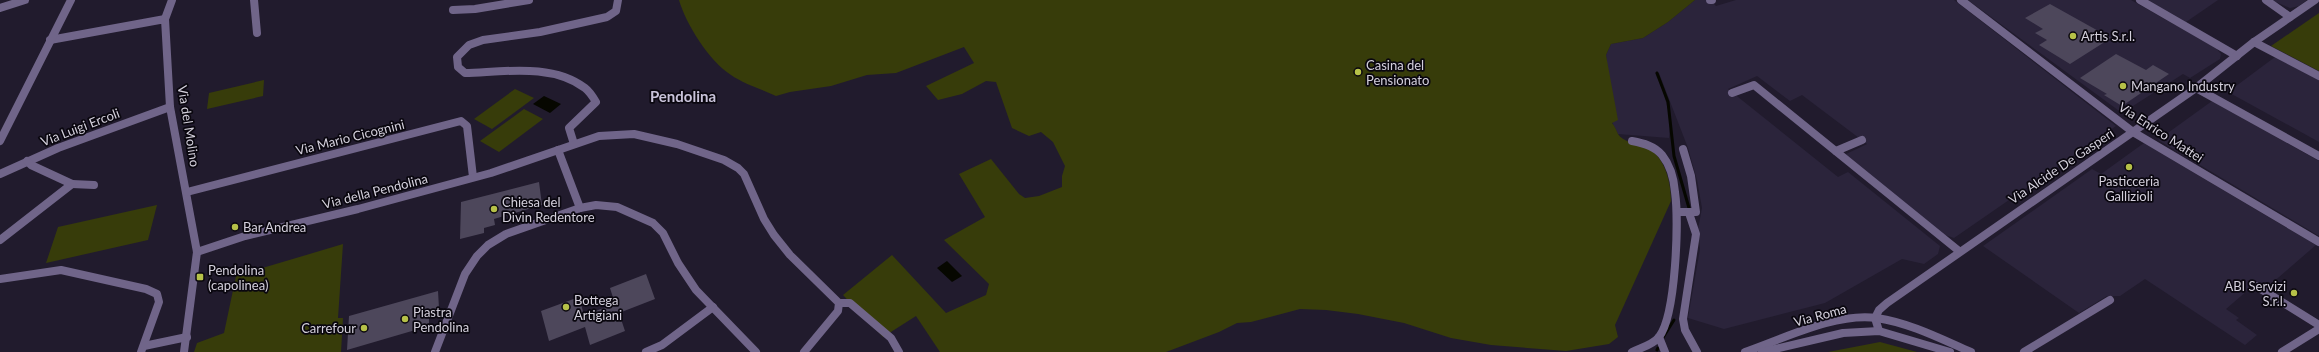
<svg xmlns="http://www.w3.org/2000/svg" width="2319" height="352" font-family="Lato,sans-serif">
  <rect width="100%" height="100%" fill="#211b2d"/>
  <g fill="#2b243b">
    <polygon points="1695,0 1710,0 1716,6 1736,0 1954,0 2116,126 1954,238 1945,235 1844,155 1867,144 1802,95 1790,101 1757,76 1728,89 1838,177 1848,172 1940,246 1938,254 1924,264 1902,259 1825,303 1724,329 1688,318 1700,249 1698,229 1702,208 1697,180 1688,148 1659,73 1655,73 1663,91 1669,113 1670,121 1669,138 1618,134 1612,122 1606,55 1611,44 1643,38 1668,22"/>
    <polygon points="1968,0 2131,0 2216,48 2221,54 2220,59 2190,78 2183,74 2122,113"/>
    <polygon points="2148,0 2218,0 2186,22"/>
    <polygon points="2271,0 2307,0 2299,6 2290,8"/>
    <polygon points="2275,57 2319,80 2319,142 2228,92"/>
    <polygon points="2212,101 2319,161 2319,236 2158,140"/>
    <polygon points="2144,143 2316,245 2264,290 2255,284 2226,309 2239,318 2236,320 2257,335 2245,345 2145,279 2120,296 2107,296 2079,313 1983,246 2092,169 2101,174"/>
  </g>
  <g fill="#373c0a">
    <path d="M679,0H1695L1668,22L1643,38L1611,44L1606,55L1618,120L1612,123C1615,126 1616,130 1618,134C1623,142 1635,143 1643,146C1664,153 1671,181 1671,201L1615,325L1618,337L1609,344L1566,351L1491,345L1451,338L1404,323L1358,314L1326,310L1300,309L1251,322L1237,323L1219,332L1166,352H940L916,316L883,337L843,295L892,255L946,313L986,295L989,284L944,240L985,217L959,174L991,159L1019,194L1025,198L1039,196L1062,187V176L1065,166L1053,142L1041,132L1029,136L1012,128L996,82L986,81L962,94L938,100L926,86L974,63L964,47L896,73L867,75L831,86L790,92L776,96C761,89 744,84 731,75C709,61 686,24 679,0Z"/>
    <polygon points="2319,13 2319,71 2271,46"/>
    <polygon points="264,80 263,96 207,109 209,93"/>
    <polygon points="515,89 534,98 492,129 474,119"/>
    <polygon points="524,109 543,119 499,152 480,141"/>
    <polygon points="157,205 148,240 46,263 58,227"/>
    <polygon points="343,244 338,318 343,318 341,352 194,352 197,343 224,333 236,276"/>
    <polygon points="1880,342 1917,352 1828,352"/>
  </g>
  <g fill="#060700">
    <polygon points="544,96 561,104 550,113 533,104"/>
    <polygon points="947,261 962,276 952,282 937,268"/>
  </g>
  <g fill="none" stroke-linecap="round" stroke-linejoin="round">
    <g stroke="#060700" stroke-width="3">
      <polyline points="1657,73 1668,102 1674,156 1689,208"/>
      <polyline points="1662,339 1674,320"/>
      <polyline points="1657,350 1658,348"/>
    </g>
  </g>
  <g fill="#4d475b">
    <polygon points="2050,4 2111,38 2070,64 2039,45 2047,40 2035,33 2043,29 2025,18"/>
    <polygon points="2116,54 2146,70 2153,65 2169,74 2122,106 2104,95 2107,94 2080,78"/>
    <polygon points="539,182 542,205 494,219 495,225 484,228 484,233 460,239 461,202"/>
    <polygon points="646,274 655,299 619,313 625,331 590,345 585,327 549,341 541,311 579,297 584,315 615,304 610,288"/>
    <polygon points="438,291 439,308 429,311 429,326 347,350 349,316"/>
  </g>
  <g fill="none" stroke-linecap="round" stroke-linejoin="round">
    <g stroke="#706589" stroke-width="8">
      <polyline points="254,0 257,33"/>
      <polyline points="1710,0 1712,0"/>
      <polyline points="1961,0 2133,132 2319,242"/>
      <polyline points="2140,0 2237,56"/>
      <polyline points="2266,0 2290,17"/>
      <polyline points="0,8 25,0"/>
      <polyline points="453,10 475,9 529,0"/>
      <polyline points="165,19 172,0"/>
      <polyline points="50,40 165,19 170,107 197,252 184,352"/>
      <polyline points="2254,42 2319,76"/>
      <polyline points="2196,88 2319,156"/>
      <polyline points="1732,93 1754,85 1959,251"/>
      <polyline points="0,141 71,0"/>
      <path d="M1632,141C1643,143 1655,146 1662,155C1670,165 1674,180 1675,192C1679,221 1676,315 1659,337C1653,345 1640,348 1632,352"/>
      <path d="M574,144L569,128L596,102C593,97 589,91 585,88C552,63 503,72 465,73L458,67L457,57L469,45L483,40L540,32L607,17L616,11L618,0"/>
      <polyline points="558,150 580,208"/>
      <polyline points="1836,151 1862,140"/>
      <polyline points="0,174 58,148 170,107"/>
      <polyline points="72,184 94,185"/>
      <polyline points="187,192 461,121 467,126 473,177"/>
      <polyline points="1677,212 1696,212 1691,176 1683,149"/>
      <polyline points="1689,213 1696,234 1683,319 1685,330 1697,352"/>
      <polyline points="0,240 72,184 31,165 27,161"/>
      <polyline points="197,252 245,236 358,209 491,173 599,136 634,134 677,144 724,160 738,168 744,174 764,219 774,235 790,255 839,303 838,311 804,352"/>
      <polyline points="0,279 61,270 146,289 157,294 159,302 141,352"/>
      <polyline points="2256,286 2319,325"/>
      <polyline points="839,303 850,303 891,338 899,352"/>
      <polyline points="1879,331 1875,318 1879,310 1887,303 2196,88 2254,42 2315,0"/>
      <polyline points="1659,337 1665,352"/>
      <polyline points="144,346 187,337"/>
      <polyline points="435,352 465,274 477,256 488,245 506,234 580,208 596,205 617,207 653,223 663,233 678,263 696,290 756,352"/>
      <polyline points="646,352 662,345 713,307"/>
      <polyline points="2024,352 2110,300"/>
    </g>
    <g stroke="#706589" stroke-width="8">
      <path d="M1745,352C1783,339 1836,312 1877,318C1910,323 1941,339 1971,352"/>
      <polyline points="1762,352 1843,333 1879,331 1950,352"/>
      <polyline points="2282,352 2319,329"/>
    </g>
  </g>
  <g fill="#b6c148" stroke="#0a070f" stroke-width="1.5">
    <circle cx="2073" cy="36" r="4"/>
    <circle cx="1358" cy="72" r="4"/>
    <circle cx="2123" cy="86" r="4"/>
    <circle cx="2129" cy="167" r="4"/>
    <circle cx="494" cy="209" r="4"/>
    <circle cx="235" cy="227" r="4"/>
    <rect x="196" y="273" width="8" height="8" rx="2"/>
    <circle cx="2294" cy="293" r="4"/>
    <circle cx="566" cy="307" r="4"/>
    <circle cx="405" cy="319" r="4"/>
    <circle cx="364" cy="328" r="4"/>
  </g>
  <g text-anchor="middle" dominant-baseline="central" stroke-width="3.5" stroke-linejoin="round" paint-order="stroke">
    <g font-size="13" fill="#d4d0dc" stroke="#0a070f" text-anchor="start">
      <text x="2081" y="36">Artis S.r.l.</text>
      <text x="1366" y="65">Casina del<tspan x="1366" dy="15">Pensionato</tspan></text>
      <text x="2131" y="86">Mangano Industry</text>
      <text x="2129" y="181" text-anchor="middle">Pasticceria<tspan x="2129" dy="15">Gallizioli</tspan></text>
      <text x="502" y="202">Chiesa del<tspan x="502" dy="15">Divin Redentore</tspan></text>
      <text x="243" y="227">Bar Andrea</text>
      <text x="208" y="270">Pendolina<tspan x="208" dy="15">(capolinea)</tspan></text>
      <text x="2286" y="286" text-anchor="end">ABI Servizi<tspan x="2286" dy="15">S.r.l.</tspan></text>
      <text x="574" y="300">Bottega<tspan x="574" dy="15">Artigiani</tspan></text>
      <text x="413" y="312">Piastra<tspan x="413" dy="15">Pendolina</tspan></text>
      <text x="356" y="328" text-anchor="end">Carrefour</text>
    </g>
    <g font-size="13" fill="#d4d0dc" stroke="#0a070f">
      <text transform="translate(189 126) rotate(81)">Via del Molino</text>
      <text transform="translate(80 127) rotate(-21)">Via Luigi Ercoli</text>
      <text transform="translate(2161 132) rotate(33)">Via Enrico Mattei</text>
      <text transform="translate(350 137) rotate(-14)">Via Mario Cicognini</text>
      <text transform="translate(2061 166) rotate(-34)">Via Alcide De Gasperi</text>
      <text transform="translate(375 191) rotate(-14)">Via della Pendolina</text>
      <text transform="translate(1820 315) rotate(-15)">Via Roma</text>
    </g>
    <g font-size="15" font-weight="bold" fill="#c8c2d9" stroke="#0a070f">
      <text x="683" y="96">Pendolina</text>
    </g>
  </g>
</svg>
